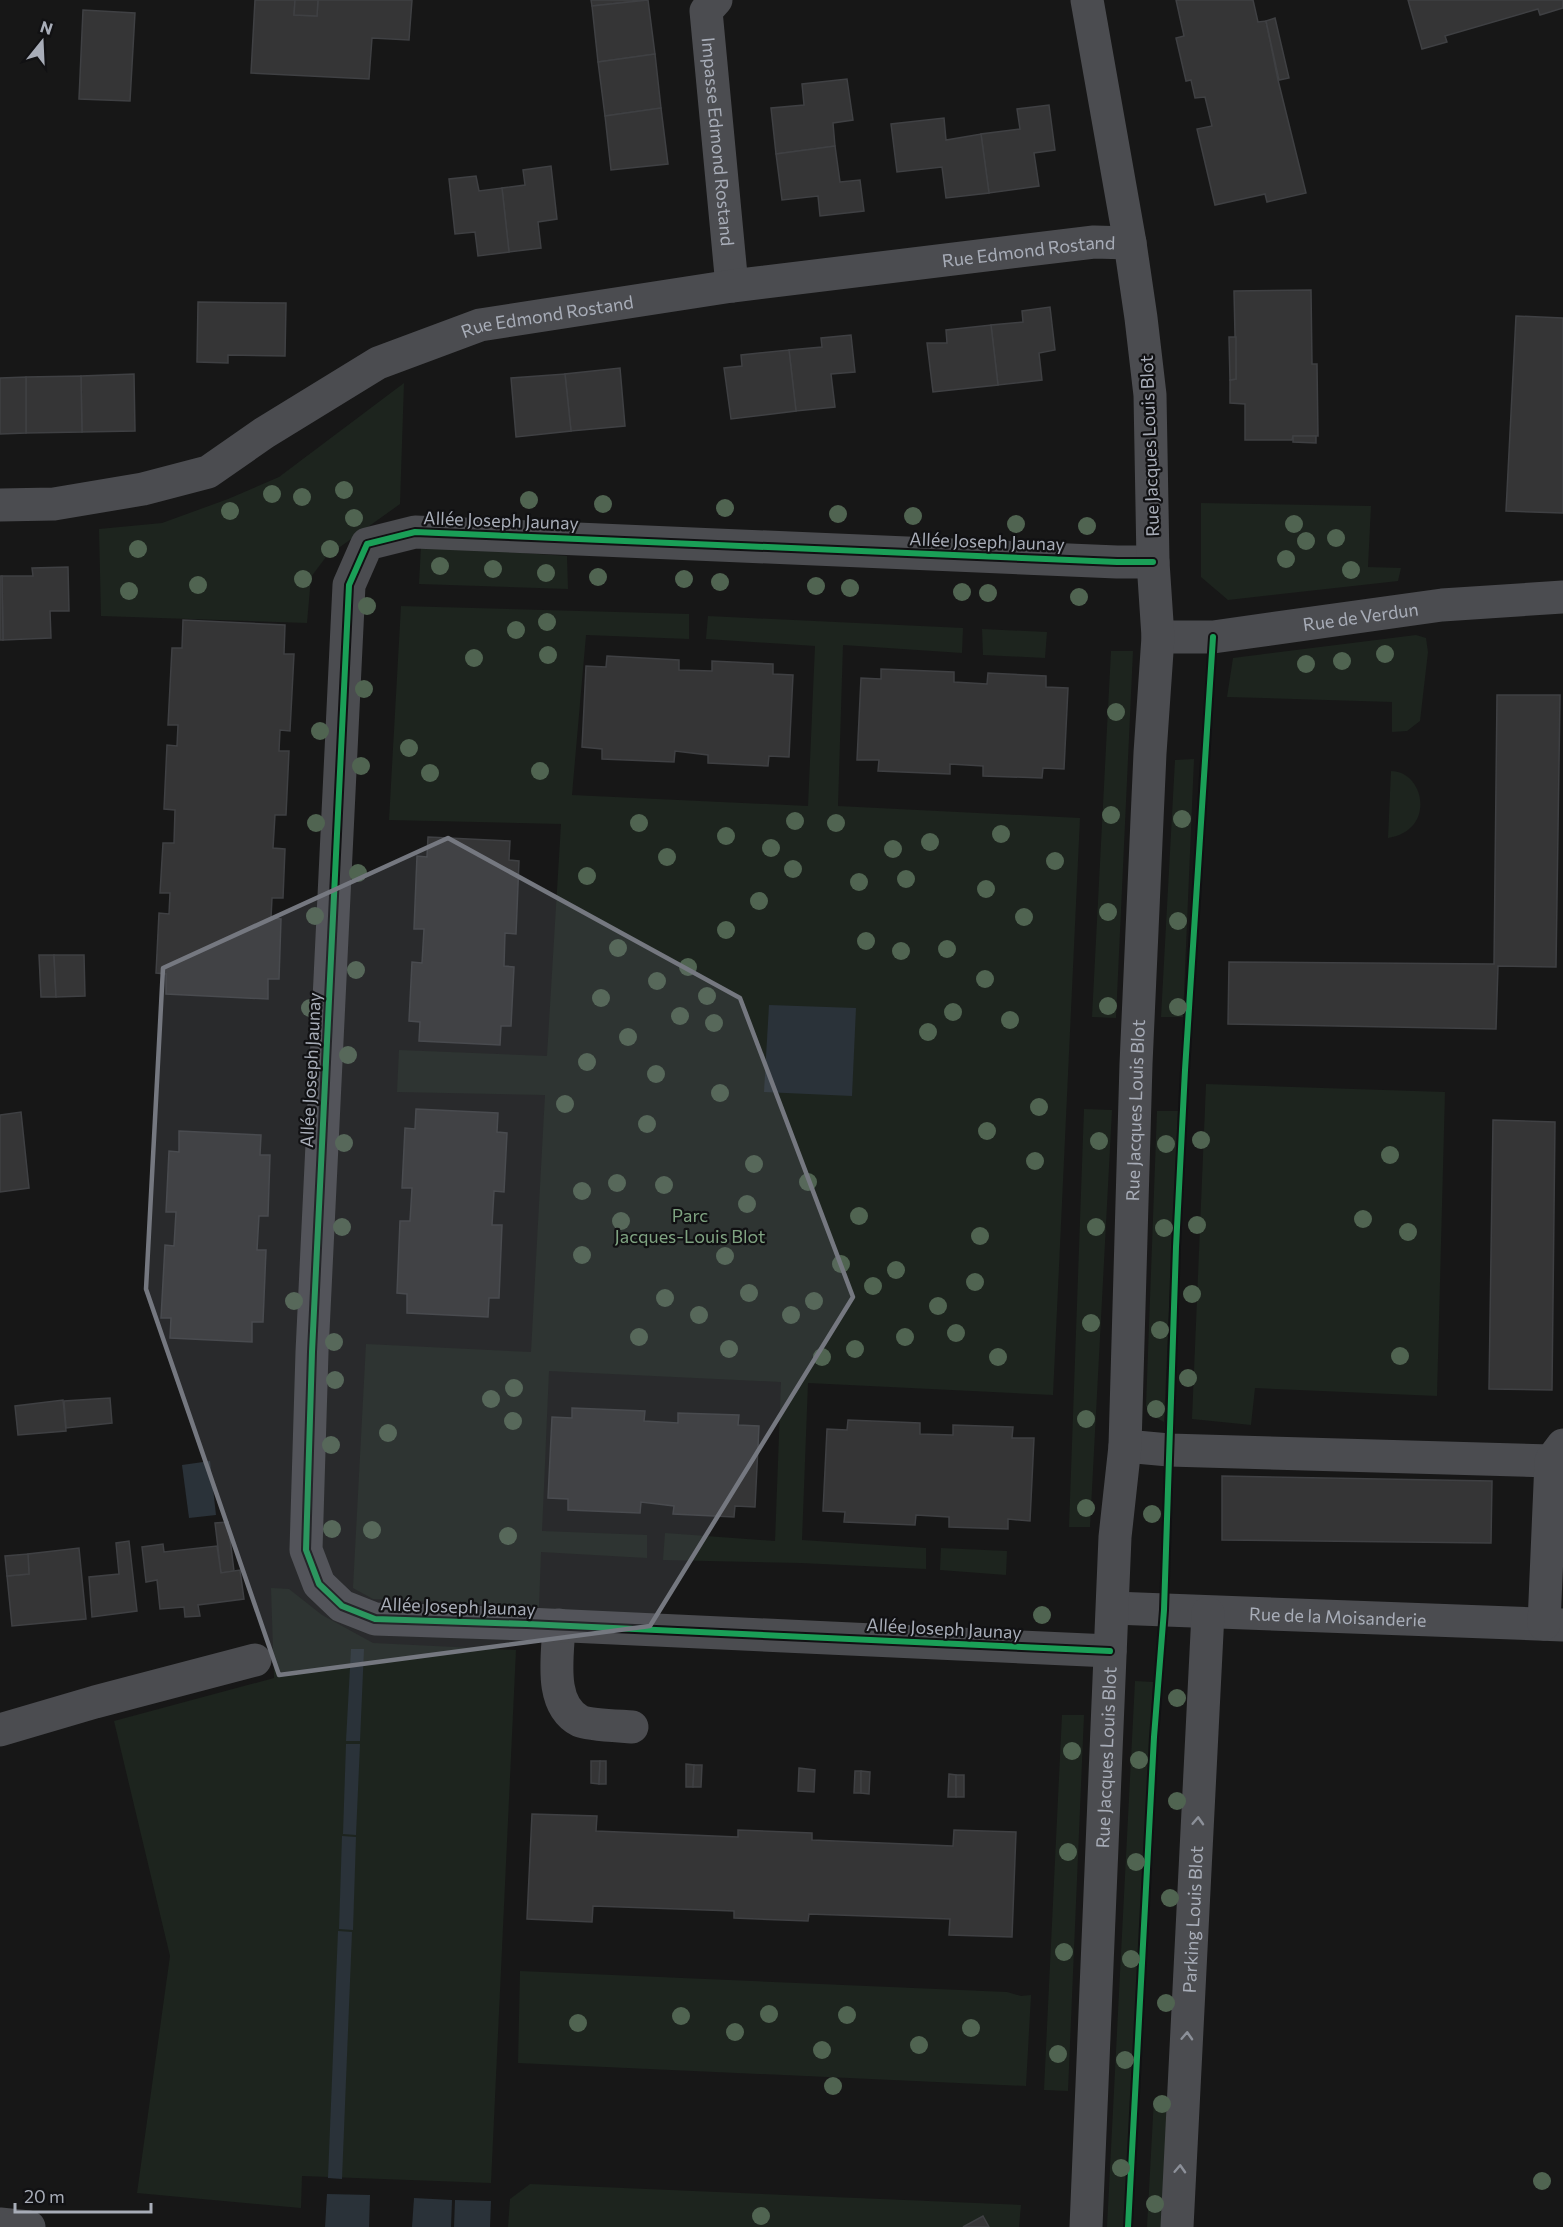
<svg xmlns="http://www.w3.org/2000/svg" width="1563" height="2227" font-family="Commissioner,sans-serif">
  <rect width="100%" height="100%" fill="#171717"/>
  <g fill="#1d241e">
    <polygon points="404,383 400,504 326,557 311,577 307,623 101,616 99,529 162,523 228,499 279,477"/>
    <polygon points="1201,503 1371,506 1368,567 1401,568 1398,581 1228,600 1201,577"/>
    <polygon points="421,546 567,556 568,589 419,584"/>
    <polygon points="401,606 689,614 689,639 586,635 572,795 808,806 815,646 706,639 708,616 963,628 962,653 843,645 838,806 1080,818 1053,1395 808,1383 802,1540 926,1548 926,1569 801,1563 663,1560 665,1533 775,1541 781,1382 549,1371 542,1531 647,1535 647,1558 541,1552 539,1607 373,1599 353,1588 366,1344 531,1352 545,1095 397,1092 399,1050 547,1056 561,824 389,820"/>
    <polygon points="982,629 1047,632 1045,658 983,655"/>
    <polygon points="1416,635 1426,638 1428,652 1420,721 1407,731 1392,732 1392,702 1227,697 1233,658"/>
    <polygon points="1111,651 1133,651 1116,1018 1092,1017"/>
    <polygon points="1194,759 1183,1017 1161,1017 1175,760"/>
    <path d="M1391,771C1424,771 1437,830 1388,838Z"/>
    <polygon points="1206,1084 1445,1092 1437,1396 1255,1388 1251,1425 1192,1419"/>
    <polygon points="1084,1109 1112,1110 1090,1527 1069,1527"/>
    <polygon points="1157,1111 1178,1111 1164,1422 1153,1416 1146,1406"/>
    <polygon points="941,1548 1007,1551 1006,1575 940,1570"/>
    <polygon points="271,1588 289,1589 322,1615 373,1643 516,1650 491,2183 302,2176 301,2208 137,2193 170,1956 114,1721 274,1678"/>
    <polygon points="1135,1681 1153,1682 1125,2227 1107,2227"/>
    <polygon points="1062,1715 1084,1715 1068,2091 1044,2090"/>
    <polygon points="520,1971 1007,1992 1021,1996 1031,1995 1026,2086 518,2063"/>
    <polygon points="1154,2098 1169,2099 1161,2227 1147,2227"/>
    <polygon points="530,2184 1021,2205 1019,2227 508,2227 510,2199"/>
  </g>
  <g fill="#2a3239">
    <polygon points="769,1005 856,1008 852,1096 764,1092"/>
    <polygon points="210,1461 216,1515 189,1518 182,1465"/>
    <polygon points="351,1649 364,1649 360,1741 346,1741"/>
    <polygon points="346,1744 360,1744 356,1835 343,1834"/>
    <polygon points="342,1836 356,1837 353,1930 339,1929"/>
    <polygon points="338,1931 352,1932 342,2179 328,2178"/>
    <polygon points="327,2194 370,2195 369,2227 325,2227"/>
    <polygon points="414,2198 452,2200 451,2227 412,2227"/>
    <polygon points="455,2200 491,2201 490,2227 454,2227"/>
  </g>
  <g fill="#353536" stroke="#3f4043" stroke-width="1.5">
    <polygon points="255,0 295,0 294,15 317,16 318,0 412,0 409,40 372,38 369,79 251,73"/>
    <polygon points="295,0 318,0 317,16 294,15"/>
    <polygon points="591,0 647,0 592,6"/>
    <polygon points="648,0 655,54 598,62 592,6"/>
    <polygon points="1176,0 1253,0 1258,22 1266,21 1278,80 1306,193 1267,202 1265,194 1215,205 1197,129 1212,126 1205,97 1195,98 1191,80 1186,81 1176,38 1184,36"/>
    <polygon points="1408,0 1563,0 1563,8 1540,15 1538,9 1445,36 1447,42 1422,49"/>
    <polygon points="83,10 135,13 130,101 79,99"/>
    <polygon points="1275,18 1289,78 1279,80 1266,21"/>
    <polygon points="655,54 661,108 605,116 598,62"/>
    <polygon points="847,79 853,120 833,123 835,146 776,154 771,108 804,105 802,84"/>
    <polygon points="1049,105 1055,150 1034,153 1039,186 989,193 981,134 1020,129 1017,109"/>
    <polygon points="661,108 668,164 611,170 605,116"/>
    <polygon points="944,118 946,140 981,134 989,193 946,198 942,167 897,172 891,124"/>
    <polygon points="835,146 840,182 860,180 864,211 820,216 818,196 782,200 776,154"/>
    <polygon points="551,166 557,219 538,222 541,248 509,252 502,188 525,185 523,170"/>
    <polygon points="476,176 479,191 502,188 509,252 478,256 475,232 455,234 449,179"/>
    <polygon points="1311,290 1312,364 1317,364 1318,436 1293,436 1292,440 1245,440 1245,404 1230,403 1230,380 1236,379 1234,291"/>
    <polygon points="198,302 286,303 285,356 228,355 228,363 197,362"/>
    <polygon points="1050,307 1055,350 1039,353 1042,380 998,385 991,325 1023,322 1022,311"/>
    <polygon points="1516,316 1563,318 1563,513 1506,511"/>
    <polygon points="991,325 998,385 933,392 927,343 947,343 946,330"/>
    <polygon points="851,335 855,372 831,374 835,407 796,411 789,350 822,347 821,338"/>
    <polygon points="1229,337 1236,337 1236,379 1230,380"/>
    <polygon points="789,350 796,411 731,419 724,368 742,366 741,355"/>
    <polygon points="620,368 625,426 571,431 565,374"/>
    <polygon points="134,374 135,431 82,432 81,376"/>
    <polygon points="565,374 571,431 516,437 511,378"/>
    <polygon points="81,376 82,432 26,433 26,377"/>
    <polygon points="26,377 26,433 0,434 0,378"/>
    <polygon points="1293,436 1316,436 1316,443 1293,442"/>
    <polygon points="68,567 69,611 50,611 51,638 3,640 2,576 33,576 32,568"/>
    <polygon points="0,576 2,576 3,640 0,640"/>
    <polygon points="183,620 285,625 284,654 294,654 290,731 280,730 279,751 289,751 286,815 275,815 273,848 285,849 283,898 272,898 271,918 281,919 279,979 268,979 268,999 166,994 166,974 156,973 159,913 169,914 170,893 160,893 163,843 174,843 175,810 164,809 167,745 177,746 178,725 168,725 172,648 182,648"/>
    <polygon points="607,656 679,660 679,670 712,671 712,661 773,664 773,674 793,675 789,757 769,756 768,766 708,763 708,755 675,751 674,762 602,759 602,749 582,747 586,666 606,667"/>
    <polygon points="881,669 954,672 954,682 987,684 988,673 1046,676 1046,687 1068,688 1064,769 1043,768 1042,778 983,776 983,766 950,764 950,774 878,771 879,760 857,760 861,678 881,679"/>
    <polygon points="1497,695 1560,695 1556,967 1498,966 1496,1029 1228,1024 1229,962 1494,964"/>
    <polygon points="428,837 510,841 509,860 519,861 516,934 505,933 504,966 514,967 511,1026 501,1026 500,1045 419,1041 420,1022 409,1021 412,962 422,963 424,929 414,929 417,856 427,857"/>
    <polygon points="39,955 54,955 56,997 41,997"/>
    <polygon points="54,955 84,955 85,996 56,997"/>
    <polygon points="416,1109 498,1113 497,1132 507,1133 504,1192 494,1191 492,1225 502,1225 499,1298 489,1298 488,1317 407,1313 407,1294 397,1293 400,1221 410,1221 412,1188 402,1188 405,1128 415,1129"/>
    <polygon points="21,1112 29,1188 0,1192 0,1115"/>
    <polygon points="1493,1120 1555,1122 1552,1390 1489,1389"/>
    <polygon points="179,1131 261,1135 260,1155 270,1155 268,1216 259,1216 257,1250 266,1250 263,1322 252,1322 252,1342 170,1338 171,1318 161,1318 165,1245 174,1246 176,1212 166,1212 169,1151 179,1152"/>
    <polygon points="110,1398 112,1423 66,1428 64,1401"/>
    <polygon points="63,1400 66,1431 18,1435 15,1406"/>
    <polygon points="572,1408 645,1411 644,1421 678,1423 678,1413 739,1415 738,1425 759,1426 755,1507 735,1506 734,1517 673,1514 674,1506 641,1502 640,1513 568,1510 568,1499 548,1498 552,1417 572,1418"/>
    <polygon points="848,1420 920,1423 920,1434 953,1435 953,1425 1013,1427 1012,1438 1034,1438 1030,1521 1008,1519 1008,1529 949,1527 949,1517 916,1515 915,1525 844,1522 845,1512 823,1511 827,1429 847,1430"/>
    <polygon points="1222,1476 1492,1481 1491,1543 1222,1540"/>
    <polygon points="228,1522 234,1571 221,1573 215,1523"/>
    <polygon points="129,1541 137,1611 92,1617 89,1577 119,1574 116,1543"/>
    <polygon points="163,1544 164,1552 217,1546 221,1573 240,1570 244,1599 198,1605 200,1616 185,1617 184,1607 160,1609 157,1580 146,1582 142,1547"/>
    <polygon points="79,1548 86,1619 12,1626 7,1576 29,1574 28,1554"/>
    <polygon points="28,1554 29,1574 7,1576 5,1556"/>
    <polygon points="591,1761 600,1761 599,1784 591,1783"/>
    <polygon points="600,1761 606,1761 606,1784 599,1784"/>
    <polygon points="686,1764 694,1765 693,1787 686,1787"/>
    <polygon points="694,1765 702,1765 701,1787 693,1787"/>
    <polygon points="799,1768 815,1770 814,1792 798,1791"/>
    <polygon points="855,1771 861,1771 861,1793 854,1793"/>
    <polygon points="861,1771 870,1772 869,1794 861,1793"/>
    <polygon points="949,1774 956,1775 956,1797 948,1797"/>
    <rect x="956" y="1775" width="8" height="22"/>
    <polygon points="532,1814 597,1816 596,1831 738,1837 738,1830 812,1833 812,1840 953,1846 954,1830 1016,1832 1012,1937 949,1935 950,1919 809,1914 808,1921 734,1918 734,1911 593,1906 592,1922 527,1919"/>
    <polygon points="983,2216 989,2227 963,2227"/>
  </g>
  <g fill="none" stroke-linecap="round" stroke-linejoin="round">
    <g stroke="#4b4c50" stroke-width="33">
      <path id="s1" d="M716,0L706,11L732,286"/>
      <path id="s2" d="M0,505L54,504L143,489L208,472L264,433L378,363L480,325L732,286L1094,242L1130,243"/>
      <path id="s3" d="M1158,637H1213L1442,605L1563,597"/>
      <polyline points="1125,1446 1169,1450 1551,1461"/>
      <path id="s4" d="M1113,1608L1563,1625"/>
      <polyline points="1544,1624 1551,1461 1563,1445"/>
      <path d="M559,1625C558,1655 548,1704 580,1721C589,1725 620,1726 632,1727"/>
      <polyline points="1110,1651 527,1624 375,1619 342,1606 319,1584 306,1550 312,1352 349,585 367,544 415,532 1117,562 1153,562"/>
      <polyline points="0,1730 95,1702 255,1660"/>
      <polyline points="0,2224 29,2227"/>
      <path id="s5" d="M1086,2227L1115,1537L1125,1446L1136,1064L1150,753L1158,637L1153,562L1150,395L1141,318L1130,243L1087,0"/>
      <path id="s6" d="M1177,2227L1208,1613"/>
    </g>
    <g stroke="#111113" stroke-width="10">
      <g id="cycleway">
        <polyline points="1110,1651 527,1624 375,1619 342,1606 319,1584 306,1550 312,1352 349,585 367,544 415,532 1117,562 1153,562"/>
        <polyline points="1128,2227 1154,1737 1164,1610 1176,1247 1185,1070 1213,637"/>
      </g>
    </g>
    <use href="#cycleway" stroke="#1a9f57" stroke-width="6"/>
  </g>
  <g fill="#506451">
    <circle cx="344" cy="490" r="9"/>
    <circle cx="272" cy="494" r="9"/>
    <circle cx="302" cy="497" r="9"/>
    <circle cx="529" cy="500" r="9"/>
    <circle cx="603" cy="504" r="9"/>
    <circle cx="725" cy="508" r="9"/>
    <circle cx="230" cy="511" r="9"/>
    <circle cx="838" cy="514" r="9"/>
    <circle cx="913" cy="516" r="9"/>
    <circle cx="354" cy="518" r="9"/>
    <circle cx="1016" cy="524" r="9"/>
    <circle cx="1294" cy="524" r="9"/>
    <circle cx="1087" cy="526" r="9"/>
    <circle cx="1336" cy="538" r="9"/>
    <circle cx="1306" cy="541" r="9"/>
    <circle cx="138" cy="549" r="9"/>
    <circle cx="330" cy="549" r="9"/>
    <circle cx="1286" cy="559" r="9"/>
    <circle cx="440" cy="566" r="9"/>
    <circle cx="493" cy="569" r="9"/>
    <circle cx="1351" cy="570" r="9"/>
    <circle cx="546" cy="573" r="9"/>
    <circle cx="598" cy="577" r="9"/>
    <circle cx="303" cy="579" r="9"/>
    <circle cx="684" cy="579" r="9"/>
    <circle cx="720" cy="582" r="9"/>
    <circle cx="198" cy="585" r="9"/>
    <circle cx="816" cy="586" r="9"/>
    <circle cx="850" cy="588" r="9"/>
    <circle cx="129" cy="591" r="9"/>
    <circle cx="962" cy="592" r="9"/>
    <circle cx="988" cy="593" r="9"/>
    <circle cx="1079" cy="597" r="9"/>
    <circle cx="367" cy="606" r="9"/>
    <circle cx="547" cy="622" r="9"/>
    <circle cx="516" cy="630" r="9"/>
    <circle cx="1385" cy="654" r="9"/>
    <circle cx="548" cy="655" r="9"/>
    <circle cx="474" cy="658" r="9"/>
    <circle cx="1342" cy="661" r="9"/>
    <circle cx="1306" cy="664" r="9"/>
    <circle cx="364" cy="689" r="9"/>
    <circle cx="1116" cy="712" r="9"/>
    <circle cx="320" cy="731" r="9"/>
    <circle cx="409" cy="748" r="9"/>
    <circle cx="361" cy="766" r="9"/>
    <circle cx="540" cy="771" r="9"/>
    <circle cx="430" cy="773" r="9"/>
    <circle cx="1111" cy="815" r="9"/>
    <circle cx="1182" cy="819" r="9"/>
    <circle cx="795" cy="821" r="9"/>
    <circle cx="316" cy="823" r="9"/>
    <circle cx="639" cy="823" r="9"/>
    <circle cx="836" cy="823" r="9"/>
    <circle cx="1001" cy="834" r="9"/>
    <circle cx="726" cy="836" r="9"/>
    <circle cx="930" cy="842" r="9"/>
    <circle cx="771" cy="848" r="9"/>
    <circle cx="893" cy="849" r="9"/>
    <circle cx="667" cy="857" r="9"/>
    <circle cx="1055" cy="861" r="9"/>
    <circle cx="793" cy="869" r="9"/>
    <circle cx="358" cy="873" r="9"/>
    <circle cx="587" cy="876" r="9"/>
    <circle cx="906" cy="879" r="9"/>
    <circle cx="859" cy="882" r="9"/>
    <circle cx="986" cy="889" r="9"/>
    <circle cx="759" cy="901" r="9"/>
    <circle cx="1108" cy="912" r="9"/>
    <circle cx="315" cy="916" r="9"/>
    <circle cx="1024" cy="917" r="9"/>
    <circle cx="1178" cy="921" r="9"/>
    <circle cx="726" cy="930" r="9"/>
    <circle cx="866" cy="941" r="9"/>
    <circle cx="618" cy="948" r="9"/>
    <circle cx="947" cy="949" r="9"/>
    <circle cx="901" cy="951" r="9"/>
    <circle cx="688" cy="967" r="9"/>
    <circle cx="356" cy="970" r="9"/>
    <circle cx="985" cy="979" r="9"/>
    <circle cx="657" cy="981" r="9"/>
    <circle cx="707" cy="996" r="9"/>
    <circle cx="601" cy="998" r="9"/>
    <circle cx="1108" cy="1006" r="9"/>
    <circle cx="1178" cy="1007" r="9"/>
    <circle cx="310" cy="1008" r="9"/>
    <circle cx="953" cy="1012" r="9"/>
    <circle cx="680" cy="1016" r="9"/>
    <circle cx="1010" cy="1020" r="9"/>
    <circle cx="714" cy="1023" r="9"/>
    <circle cx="928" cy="1032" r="9"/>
    <circle cx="628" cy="1037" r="9"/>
    <circle cx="348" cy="1055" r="9"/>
    <circle cx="587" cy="1062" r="9"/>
    <circle cx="656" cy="1074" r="9"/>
    <circle cx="720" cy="1093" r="9"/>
    <circle cx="565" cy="1104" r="9"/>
    <circle cx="1039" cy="1107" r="9"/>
    <circle cx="647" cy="1124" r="9"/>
    <circle cx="987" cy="1131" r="9"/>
    <circle cx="1201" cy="1140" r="9"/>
    <circle cx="1099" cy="1141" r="9"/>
    <circle cx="344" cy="1143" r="9"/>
    <circle cx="1166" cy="1144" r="9"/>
    <circle cx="1390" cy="1155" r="9"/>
    <circle cx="1035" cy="1161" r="9"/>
    <circle cx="754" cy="1164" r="9"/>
    <circle cx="808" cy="1182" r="9"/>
    <circle cx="617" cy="1183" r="9"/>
    <circle cx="664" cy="1185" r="9"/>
    <circle cx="582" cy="1191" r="9"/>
    <circle cx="747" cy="1204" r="9"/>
    <circle cx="859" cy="1216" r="9"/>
    <circle cx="1363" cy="1219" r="9"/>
    <circle cx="621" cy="1221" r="9"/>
    <circle cx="1197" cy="1225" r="9"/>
    <circle cx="342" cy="1227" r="9"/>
    <circle cx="1096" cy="1227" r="9"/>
    <circle cx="1164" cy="1228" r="9"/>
    <circle cx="1408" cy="1232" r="9"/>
    <circle cx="980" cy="1236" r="9"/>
    <circle cx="582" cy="1255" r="9"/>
    <circle cx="725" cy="1256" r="9"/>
    <circle cx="841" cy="1264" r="9"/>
    <circle cx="896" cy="1270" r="9"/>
    <circle cx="975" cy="1282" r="9"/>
    <circle cx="873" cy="1286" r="9"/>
    <circle cx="749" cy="1293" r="9"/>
    <circle cx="1192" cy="1294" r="9"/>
    <circle cx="665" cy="1298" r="9"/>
    <circle cx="294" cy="1301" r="9"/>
    <circle cx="814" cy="1301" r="9"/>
    <circle cx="938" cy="1306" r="9"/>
    <circle cx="699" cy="1315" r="9"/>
    <circle cx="791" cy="1315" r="9"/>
    <circle cx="1091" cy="1323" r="9"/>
    <circle cx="1160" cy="1330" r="9"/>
    <circle cx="956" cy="1333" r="9"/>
    <circle cx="639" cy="1337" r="9"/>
    <circle cx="905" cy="1337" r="9"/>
    <circle cx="334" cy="1342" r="9"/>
    <circle cx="729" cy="1349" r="9"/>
    <circle cx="855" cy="1349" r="9"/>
    <circle cx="1400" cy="1356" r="9"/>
    <circle cx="822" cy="1357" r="9"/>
    <circle cx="998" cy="1357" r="9"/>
    <circle cx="1188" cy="1378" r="9"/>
    <circle cx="335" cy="1380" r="9"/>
    <circle cx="514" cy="1388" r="9"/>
    <circle cx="491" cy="1399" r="9"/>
    <circle cx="1156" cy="1409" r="9"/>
    <circle cx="1086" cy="1419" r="9"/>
    <circle cx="513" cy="1421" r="9"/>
    <circle cx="388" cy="1433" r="9"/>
    <circle cx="331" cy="1445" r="9"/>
    <circle cx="1086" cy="1508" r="9"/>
    <circle cx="1152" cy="1514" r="9"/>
    <circle cx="332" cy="1529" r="9"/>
    <circle cx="372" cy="1530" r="9"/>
    <circle cx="508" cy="1536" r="9"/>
    <circle cx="1042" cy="1615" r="9"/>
    <circle cx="1177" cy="1698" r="9"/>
    <circle cx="1072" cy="1751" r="9"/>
    <circle cx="1139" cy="1760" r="9"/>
    <circle cx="1177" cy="1801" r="9"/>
    <circle cx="1068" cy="1852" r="9"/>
    <circle cx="1136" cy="1862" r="9"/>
    <circle cx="1170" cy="1898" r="9"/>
    <circle cx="1064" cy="1952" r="9"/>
    <circle cx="1131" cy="1959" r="9"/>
    <circle cx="1166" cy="2003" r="9"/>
    <circle cx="769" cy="2014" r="9"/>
    <circle cx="847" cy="2015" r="9"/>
    <circle cx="681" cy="2016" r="9"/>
    <circle cx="578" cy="2023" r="9"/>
    <circle cx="971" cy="2028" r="9"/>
    <circle cx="735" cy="2032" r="9"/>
    <circle cx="919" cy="2045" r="9"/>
    <circle cx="822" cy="2050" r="9"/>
    <circle cx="1058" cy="2054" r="9"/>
    <circle cx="1125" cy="2060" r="9"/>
    <circle cx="833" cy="2086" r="9"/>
    <circle cx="1162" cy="2104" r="9"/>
    <circle cx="1121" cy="2168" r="9"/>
    <circle cx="1542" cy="2181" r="9"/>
    <circle cx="1155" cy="2204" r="9"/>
    <circle cx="761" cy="2216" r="9"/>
  </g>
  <defs><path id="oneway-chevron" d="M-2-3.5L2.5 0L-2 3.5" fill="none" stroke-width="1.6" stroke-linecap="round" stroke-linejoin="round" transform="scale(1.5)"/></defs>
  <g stroke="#8c9099">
    <use href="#oneway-chevron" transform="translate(1198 1821) rotate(-87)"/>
    <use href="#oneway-chevron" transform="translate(1187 2036) rotate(-87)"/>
    <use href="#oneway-chevron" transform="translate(1180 2169) rotate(-87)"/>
  </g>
  <path fill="#757880" fill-opacity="0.2" stroke="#757880" stroke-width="4.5" stroke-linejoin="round" d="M448,838L740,998L853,1297L650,1626L279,1675L146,1289L163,968Z"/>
  <g text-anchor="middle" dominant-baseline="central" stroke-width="4.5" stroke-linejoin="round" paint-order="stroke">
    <g font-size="18" fill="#a8adb8" stroke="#111113">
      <text stroke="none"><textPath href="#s1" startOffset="146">Impasse Edmond Rostand</textPath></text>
      <text stroke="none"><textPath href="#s2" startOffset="1076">Rue Edmond Rostand</textPath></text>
      <text stroke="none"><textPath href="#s2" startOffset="590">Rue Edmond Rostand</textPath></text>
      <text transform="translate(1149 446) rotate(-92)">Rue Jacques Louis Blot</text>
      <text transform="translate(501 520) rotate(2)">Allée Joseph Jaunay</text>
      <text transform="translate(987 541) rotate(2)">Allée Joseph Jaunay</text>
      <text stroke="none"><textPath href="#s3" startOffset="204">Rue de Verdun</textPath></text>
      <text transform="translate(310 1070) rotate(-87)">Allée Joseph Jaunay</text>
      <text stroke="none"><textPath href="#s5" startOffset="1118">Rue Jacques Louis Blot</textPath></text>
      <text transform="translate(458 1606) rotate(2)">Allée Joseph Jaunay</text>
      <text stroke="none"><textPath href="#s4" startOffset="225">Rue de la Moisanderie</textPath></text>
      <text transform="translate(944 1628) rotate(3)">Allée Joseph Jaunay</text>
      <text stroke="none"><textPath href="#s5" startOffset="470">Rue Jacques Louis Blot</textPath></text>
      <text stroke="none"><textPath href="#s6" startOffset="308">Parking Louis Blot</textPath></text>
    </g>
    <g font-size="18" fill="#7fa381" stroke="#111113">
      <text x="690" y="1215">Parc<tspan x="690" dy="21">Jacques-Louis Blot</tspan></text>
    </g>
  </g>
  <g transform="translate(42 42) rotate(18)" stroke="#111113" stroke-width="4.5" paint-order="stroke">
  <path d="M0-4.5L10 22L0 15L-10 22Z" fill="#a8adb8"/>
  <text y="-9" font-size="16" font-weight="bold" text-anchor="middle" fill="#a8adb8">N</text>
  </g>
  <path d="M15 2203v9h136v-9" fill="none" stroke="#a8adb8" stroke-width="3"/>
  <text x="24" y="2203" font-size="18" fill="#a8adb8" stroke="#111113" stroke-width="4.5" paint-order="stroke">20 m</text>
</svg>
